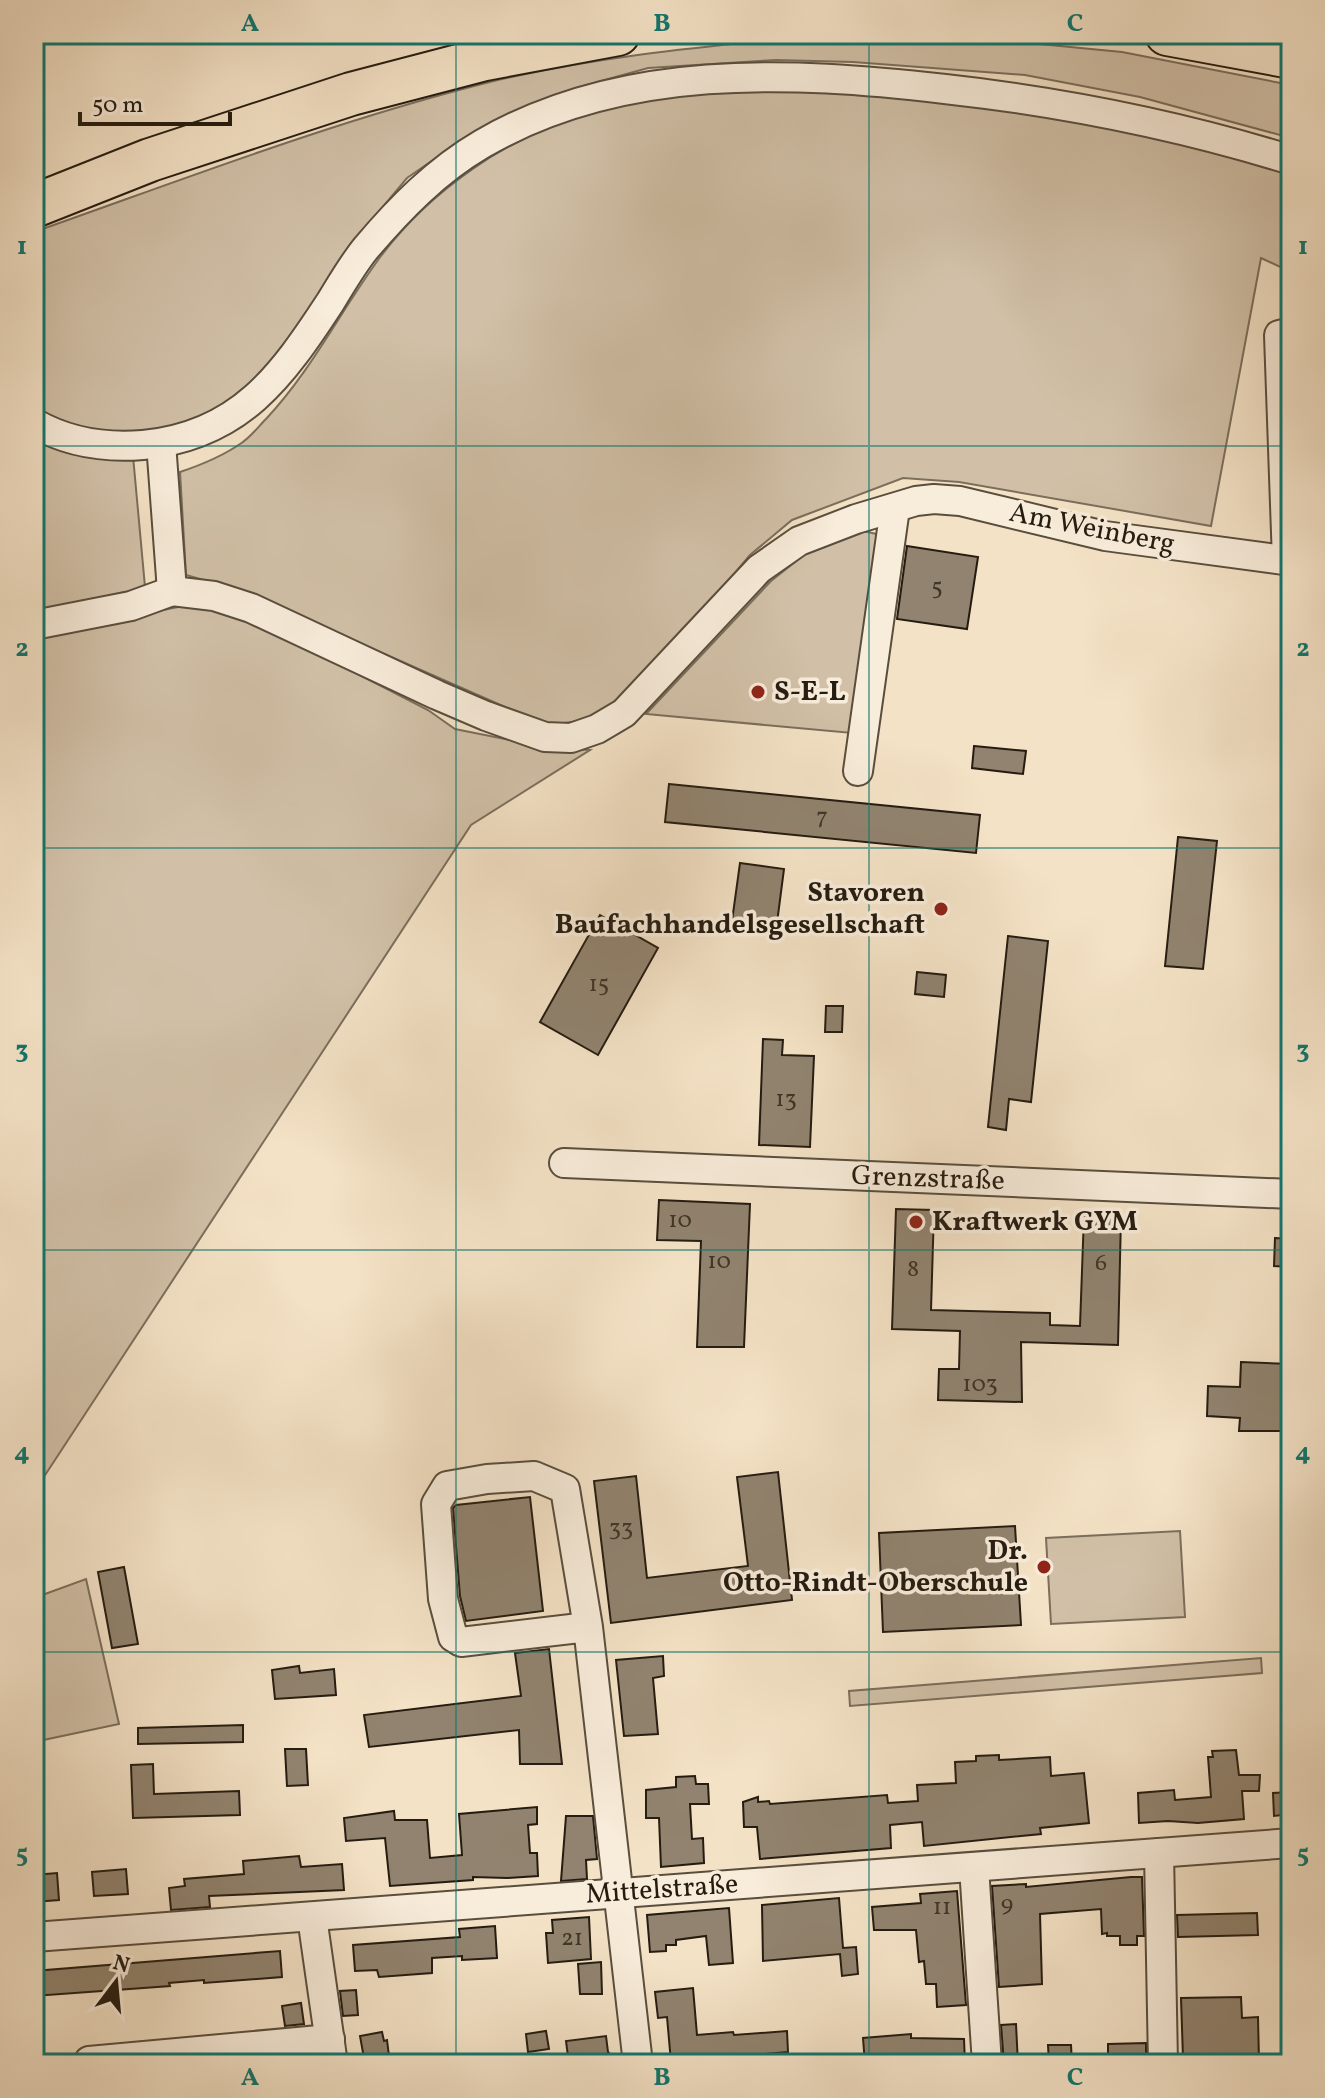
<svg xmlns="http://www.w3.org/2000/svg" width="1325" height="2098" font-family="Vollkorn,serif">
  <rect width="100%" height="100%" fill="#f4e2c6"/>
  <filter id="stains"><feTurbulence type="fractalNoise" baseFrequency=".0025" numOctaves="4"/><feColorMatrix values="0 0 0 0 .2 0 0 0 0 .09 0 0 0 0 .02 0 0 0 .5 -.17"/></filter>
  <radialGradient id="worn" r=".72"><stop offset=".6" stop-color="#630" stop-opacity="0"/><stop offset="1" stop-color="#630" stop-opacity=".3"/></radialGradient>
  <g fill="#d1c0a7" stroke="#7b6e5c" stroke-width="2">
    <path d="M822,35L987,39L1122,52L1291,85V138L1140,97L1025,75L853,62L776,60L648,68L576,88L521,110L468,136L407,178L349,247L299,327L256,379L212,414L179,427L131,434L145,587L34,616V232C182,180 329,123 482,84C593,56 708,46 822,35Z"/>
    <path d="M730,88L866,91L1061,119L1152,134L1291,173V272L1261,258L1211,526L959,482L903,478L792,520L750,555L622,707C595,718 573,724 544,724L239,590L186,575L180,472C201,465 221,457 240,444C250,438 258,427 266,419C312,370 341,310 381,256C430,191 508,136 587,114C633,100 681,93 730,88Z"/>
    <polygon points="859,530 881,535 863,734 646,714 771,581 814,547"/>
    <polygon points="188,605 216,608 284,636 428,710 455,729 545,747 590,750 471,825 34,1492 34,636"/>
    <polygon points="1180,1531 1185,1617 1051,1624 1046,1538"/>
    <polygon points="86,1579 119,1724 34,1742 34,1598"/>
    <polygon points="1261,1658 1262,1673 850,1706 849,1691"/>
  </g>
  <g fill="#91836f" stroke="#251c11" stroke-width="2">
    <polygon points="907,546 978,557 967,629 897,619"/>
    <polygon points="974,746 1026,751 1023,774 972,768"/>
    <polygon points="669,784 980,815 976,853 665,822"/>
    <polygon points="1178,837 1217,841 1203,969 1165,966"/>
    <polygon points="740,863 784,869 777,923 732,921"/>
    <polygon points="600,915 658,948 598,1055 540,1022"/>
    <polygon points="1008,936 1048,941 1031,1102 1009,1099 1006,1130 988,1127"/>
    <polygon points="917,972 946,975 944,997 915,994"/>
    <polygon points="826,1006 843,1006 842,1032 825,1032"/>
    <polygon points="763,1039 783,1040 782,1055 814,1056 810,1147 759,1145"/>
    <polygon points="659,1200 750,1204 744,1347 697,1347 701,1241 657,1240"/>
    <polygon points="896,1209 934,1210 931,1310 1050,1313 1050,1325 1080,1326 1084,1215 1121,1217 1118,1345 1021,1342 1022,1402 938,1400 939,1369 959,1369 960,1331 892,1329"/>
    <polygon points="1275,1238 1291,1239 1291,1267 1274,1266"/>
    <polygon points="1241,1362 1291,1364 1291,1431 1239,1431 1240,1418 1207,1416 1208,1386 1240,1387"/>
    <polygon points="778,1472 792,1600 611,1623 594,1481 636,1476 647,1578 748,1566 737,1477"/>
    <polygon points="530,1497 543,1611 466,1621 460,1596 453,1508 456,1505"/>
    <polygon points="1015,1526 1021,1625 883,1632 879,1533"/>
    <polygon points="124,1567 138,1644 112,1648 98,1572"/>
    <polygon points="549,1649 562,1764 520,1764 519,1730 369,1747 364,1715 521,1696 515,1653"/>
    <polygon points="663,1656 664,1676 653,1678 658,1734 624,1736 616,1660"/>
    <polygon points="299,1666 300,1673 334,1669 336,1695 275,1699 272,1670"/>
    <polygon points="243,1725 243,1742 138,1744 138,1728"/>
    <polygon points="285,1749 306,1749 308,1785 287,1786"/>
    <polygon points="1236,1750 1239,1775 1260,1775 1259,1791 1242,1791 1244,1819 1198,1823 1168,1821 1139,1823 1138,1793 1174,1790 1175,1800 1211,1797 1208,1757 1213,1757 1212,1751"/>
    <polygon points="999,1755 999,1760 1050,1757 1051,1776 1084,1773 1089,1823 1040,1828 1041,1834 924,1846 922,1822 890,1825 891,1848 760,1859 757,1827 744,1827 743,1802 758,1797 758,1802 769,1801 770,1804 887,1795 888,1803 918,1801 917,1785 956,1783 955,1762 976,1761 976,1756"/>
    <polygon points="153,1764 154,1794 239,1791 240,1815 133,1818 131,1765"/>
    <polygon points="695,1776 696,1784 708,1784 709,1804 690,1804 692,1839 703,1838 704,1863 661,1867 659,1818 646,1818 646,1790 676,1787 676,1777"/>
    <polygon points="1291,1792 1291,1814 1274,1816 1273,1793"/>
    <polygon points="537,1807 537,1824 528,1825 530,1853 537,1853 538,1876 507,1878 473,1877 473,1880 390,1886 385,1838 346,1841 344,1818 394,1811 395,1820 427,1820 430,1858 462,1855 459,1814"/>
    <polygon points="566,1816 593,1816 597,1859 586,1860 587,1879 561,1881"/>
    <polygon points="299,1856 301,1867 342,1864 344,1890 209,1896 210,1907 171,1910 169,1888 185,1886 184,1879 244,1874 243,1861"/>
    <polygon points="126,1869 128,1894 94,1896 92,1872"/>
    <polygon points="57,1873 59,1900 34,1902 34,1875"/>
    <polygon points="1131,1877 1142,1877 1144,1936 1137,1936 1137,1945 1120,1945 1120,1936 1107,1936 1107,1933 1102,1934 1101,1909 1040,1914 1042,1984 999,1987 992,1886 1026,1884 1026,1887"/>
    <polygon points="957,1891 966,2005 937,2007 936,1984 926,1984 924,1961 919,1962 916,1930 874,1930 872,1907 921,1903 920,1894"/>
    <polygon points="839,1898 843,1948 856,1947 858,1974 842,1976 840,1954 763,1961 762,1905"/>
    <polygon points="729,1908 733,1963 709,1965 706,1936 676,1940 676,1945 666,1945 666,1951 650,1952 647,1915"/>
    <polygon points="1257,1913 1258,1935 1178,1937 1177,1915"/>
    <polygon points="589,1917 591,1959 548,1963 546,1933 553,1933 552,1920"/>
    <polygon points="495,1926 497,1958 462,1960 462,1956 432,1958 432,1973 379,1977 377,1970 355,1971 353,1945 460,1937 459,1929"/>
    <polygon points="280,1951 282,1977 204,1983 204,1980 169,1983 170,1986 34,1996 34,1971"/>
    <polygon points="601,1962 602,1994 580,1994 578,1964"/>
    <polygon points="693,1988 697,2035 733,2032 734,2035 787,2031 788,2052 671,2062 667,2017 658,2018 655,1992"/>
    <polygon points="356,1990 358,2015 343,2016 340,1991"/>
    <polygon points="1241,1997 1242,2018 1258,2017 1259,2062 1196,2064 1196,2058 1183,2058 1181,1998"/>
    <polygon points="301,2003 304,2024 285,2026 282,2006"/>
    <polygon points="1016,2024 1018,2064 1004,2064 1001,2025"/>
    <polygon points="546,2031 549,2049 528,2052 526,2034"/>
    <polygon points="382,2032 384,2041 387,2040 390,2064 365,2064 360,2036"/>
    <polygon points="911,2034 911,2038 964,2039 965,2064 865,2064 863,2038"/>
    <polygon points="606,2036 608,2052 621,2064 569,2064 566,2041"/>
    <polygon points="1146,2043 1146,2064 1108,2064 1108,2044"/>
    <polygon points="1048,2045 1071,2045 1072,2064 1049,2064"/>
  </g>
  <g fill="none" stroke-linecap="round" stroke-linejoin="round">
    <g stroke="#594e3e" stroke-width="32">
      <g id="minor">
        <path d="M34,423C67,442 106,448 143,445C240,436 282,376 331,301C342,283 353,264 366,248C400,208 436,171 482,144C621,63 790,71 945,89C1062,102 1178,125 1291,160"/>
        <polyline points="1287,561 1279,335 1291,332"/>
        <polyline points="172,591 214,596 251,608 437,695 486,716 545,737 571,738 597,729 624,713 759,569 799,541 856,519 916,501 934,499 960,501 1105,536 1291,561"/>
        <polyline points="34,625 131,606 172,591 161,443"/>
        <polyline points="858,771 895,508"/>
        <polyline points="564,1163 1291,1194"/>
        <polyline points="588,1627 461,1642 453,1637 443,1599 436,1504 447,1486 487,1479 534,1476 565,1489 588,1627 638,2064"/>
        <polyline points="1159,1853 1163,2064"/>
        <polyline points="974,1867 987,2064"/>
        <polyline points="312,1917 333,2064"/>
        <polyline points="34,1937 1291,1843"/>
        <polyline points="90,2064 89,2061 330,2039"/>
      </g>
    </g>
    <g stroke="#251c11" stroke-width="46">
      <g id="highway">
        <polyline points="1167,34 1291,57"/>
        <polyline points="34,206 150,160 351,94 485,59 618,34"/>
      </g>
    </g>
    <use href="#minor" stroke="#f8ecda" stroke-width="28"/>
    <use href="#highway" stroke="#f4e2c6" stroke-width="42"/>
  </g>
  <path fill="none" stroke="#0f766e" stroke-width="2" stroke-opacity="0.55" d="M456,34V2064M869,34V2064M34,446H1291M34,848H1291M34,1250H1291M34,1652H1291"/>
  <g fill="#8f2418" stroke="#f8ecda" stroke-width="3">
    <circle cx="758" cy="692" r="8"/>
    <circle cx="941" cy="909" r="8"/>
    <circle cx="916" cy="1222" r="8"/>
    <circle cx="1044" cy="1567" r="8"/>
  </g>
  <g text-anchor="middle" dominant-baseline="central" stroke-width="7" stroke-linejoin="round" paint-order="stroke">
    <g font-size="24" fill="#403628">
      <text x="937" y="588">5</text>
      <text x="822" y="818">7</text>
      <text x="599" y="985">15</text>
      <text x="786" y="1100">13</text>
      <text x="680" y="1221">10</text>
      <text x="719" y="1262">10</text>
      <text x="1101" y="1264">6</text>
      <text x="913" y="1270">8</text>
      <text x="980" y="1385">103</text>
      <text x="621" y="1529">33</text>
      <text x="1007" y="1905">9</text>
      <text x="942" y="1908">11</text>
      <text x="572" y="1939">21</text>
    </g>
    <g font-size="28" fill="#251c11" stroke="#f8ecda">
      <text transform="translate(1092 529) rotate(11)">Am Weinberg</text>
      <text transform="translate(928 1179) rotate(2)">Grenzstraße</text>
      <text transform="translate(662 1890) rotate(-4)">Mittelstraße</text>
    </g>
    <g font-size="28" font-weight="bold" fill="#251c11" stroke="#f8ecda" text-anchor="start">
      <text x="774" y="692">S-E-L</text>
      <text x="925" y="893" text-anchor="end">Stavoren<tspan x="925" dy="32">Baufachhandelsgesellschaft</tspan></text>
      <text x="932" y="1222">Kraftwerk GYM</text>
      <text x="1028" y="1551" text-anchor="end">Dr.<tspan x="1028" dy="32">Otto-Rindt-Oberschule</tspan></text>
    </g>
  </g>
  <rect width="1325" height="2098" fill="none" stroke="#f4e2c6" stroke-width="88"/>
  <g transform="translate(116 1982) rotate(16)" stroke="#f8ecda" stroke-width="6" paint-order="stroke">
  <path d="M0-6L14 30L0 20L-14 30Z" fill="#251c11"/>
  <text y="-12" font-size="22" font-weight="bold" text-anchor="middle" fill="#251c11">N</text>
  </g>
  <path d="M80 112v12h150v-12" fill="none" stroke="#251c11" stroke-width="4"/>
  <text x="92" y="112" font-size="24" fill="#251c11" stroke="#f8ecda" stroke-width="6" paint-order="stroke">50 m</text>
  <rect x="44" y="44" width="1237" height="2010" fill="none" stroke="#0f766e" stroke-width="3"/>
  <g font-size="26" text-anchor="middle" font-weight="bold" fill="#0f766e">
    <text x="250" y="31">A</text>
    <text x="662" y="31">B</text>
    <text x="1075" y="31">C</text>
    <text x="22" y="254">1</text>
    <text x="1303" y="254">1</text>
    <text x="22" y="656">2</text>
    <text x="1303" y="656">2</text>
    <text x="22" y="1058">3</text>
    <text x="1303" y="1058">3</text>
    <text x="22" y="1460">4</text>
    <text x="1303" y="1460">4</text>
    <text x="22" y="1862">5</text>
    <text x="1303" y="1862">5</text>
    <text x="250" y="2085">A</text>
    <text x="662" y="2085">B</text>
    <text x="1075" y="2085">C</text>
  </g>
  <rect width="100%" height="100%" filter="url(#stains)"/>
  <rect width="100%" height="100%" fill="url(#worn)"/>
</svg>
